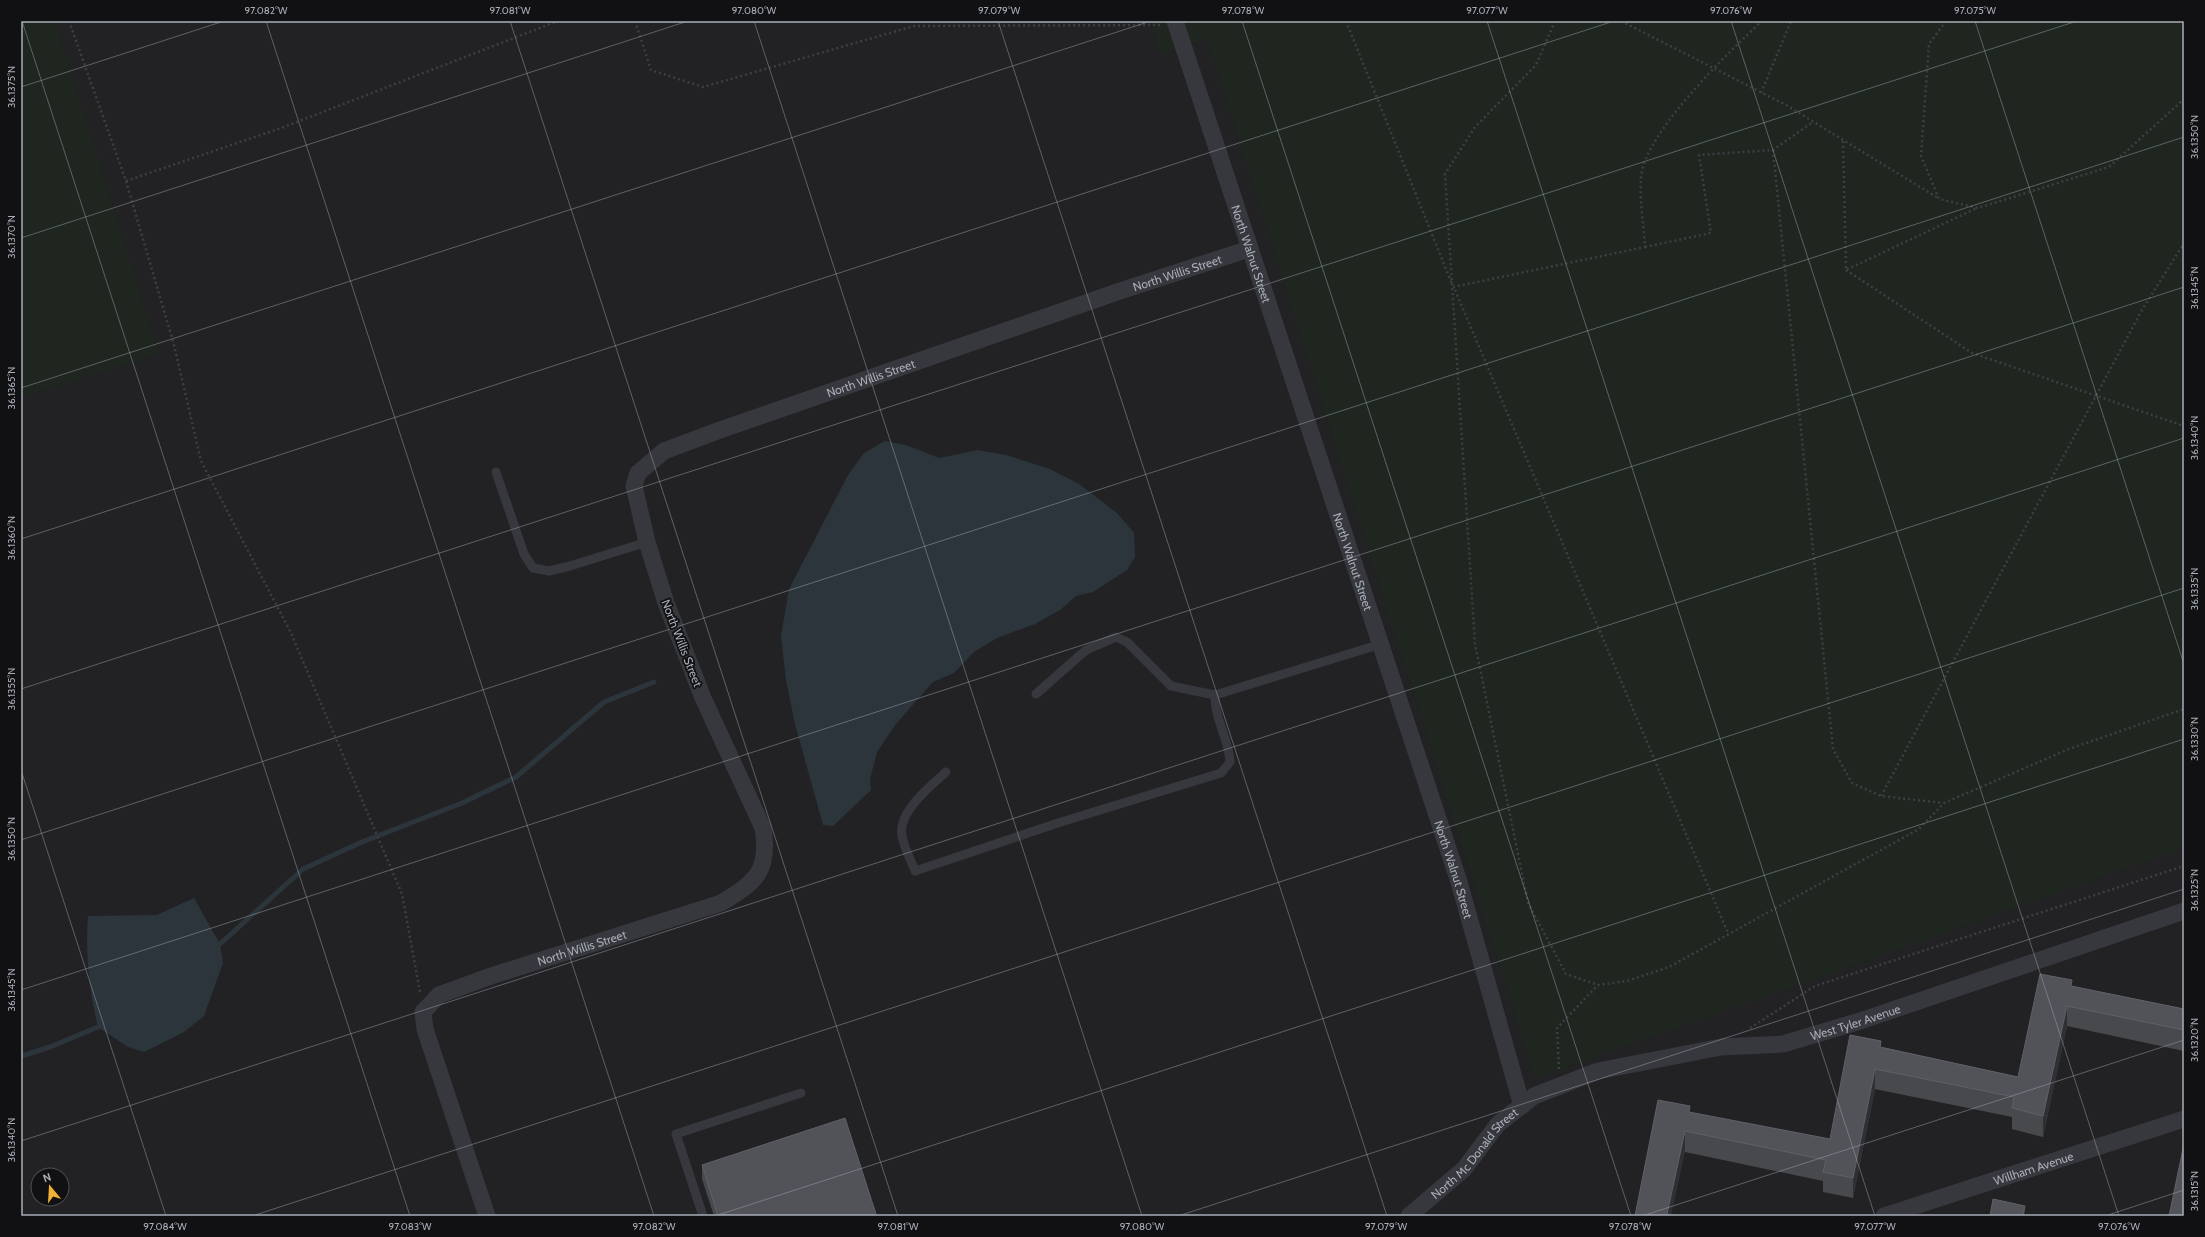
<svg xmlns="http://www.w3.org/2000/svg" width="2205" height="1237" font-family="Cabin,sans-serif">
  <rect width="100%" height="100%" fill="#161618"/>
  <path fill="#222225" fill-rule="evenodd" d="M21,21H2184V1216H21ZM38,1175H62V1199H38Z"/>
  <g fill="#1e261f">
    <polygon points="21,21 55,21 159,354 21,397"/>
    <polygon points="1150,21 2184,21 2184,848 1535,1078 1207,39 1160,55"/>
  </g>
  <g fill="#2c353c">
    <polygon points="885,441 906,445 939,458 978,450 1006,455 1050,469 1079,484 1117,513 1134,533 1135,557 1127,570 1093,592 1076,596 1060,610 1035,624 997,638 974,652 954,673 933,682 896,724 877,752 870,779 871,790 833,826 823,825 795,724 786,680 781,636 789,589 848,475 864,453"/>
    <path d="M194,898L220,944L223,963L204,1016L184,1032L144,1052L128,1047L98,1027C89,990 85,953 88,916L157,915Z"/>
  </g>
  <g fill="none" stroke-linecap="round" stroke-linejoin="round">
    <g stroke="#2c353c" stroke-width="5">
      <polyline points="220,944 303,869 362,842 462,803 516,777 604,702 654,682"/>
      <polyline points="21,1056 50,1047 98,1027"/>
    </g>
    <g stroke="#3d3f44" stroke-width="2.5" stroke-dasharray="2 3" stroke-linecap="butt">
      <polyline points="69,21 126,181 174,345 201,461 291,633 402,894 420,992"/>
      <polyline points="635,21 651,70 703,87 914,26 1160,25"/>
      <polyline points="1346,21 1452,284"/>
      <polyline points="1555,21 1536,65 1475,127 1445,174 1475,644 1528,903 1566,974 1598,985 1627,981 1669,967 1919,829 1944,803 2069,749 2184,709"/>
      <polyline points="1621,21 1786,105 1938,198"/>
      <polyline points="1946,21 1929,44 1921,156 1939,199 1978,208 2109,167 2184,99"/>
      <polyline points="1761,93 1791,21"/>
      <polyline points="1843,141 1846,270 1977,208"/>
      <polyline points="1773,150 1833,749 1852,783 1881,796 1943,803"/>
      <polyline points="126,181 284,127 558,21"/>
      <polyline points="1645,247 1711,233 1699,155 1773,150 1813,122"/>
      <polyline points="1846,270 1972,353 2184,426"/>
      <path d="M1453,287L1645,247C1644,225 1639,200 1641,177C1645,132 1729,52 1762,21"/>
      <polyline points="1455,290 1728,933"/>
      <polyline points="1881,796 2142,310 2184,243"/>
      <polyline points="1750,1028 1815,986 2184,866"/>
      <polyline points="1559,1069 1557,1028 1598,985"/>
    </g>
    <g stroke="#37383d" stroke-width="9">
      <polyline points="496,472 524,554 533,568 549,571 570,566 647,542"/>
      <polyline points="1215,695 1381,644"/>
      <path d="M946,772C930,786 897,813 902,836C904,848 911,860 915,871L1061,822L1221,773L1230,762C1229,739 1214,718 1215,695L1171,686L1127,642L1116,637L1086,650L1036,694"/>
      <polyline points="703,1216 676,1134 801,1093"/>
    </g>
    <g stroke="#37383d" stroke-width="17">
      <path id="s1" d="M1175,21L1459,882L1522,1106"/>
      <path id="s2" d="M487,1216L425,1029L423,1012L439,995L491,976L721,903C756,882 770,871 763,828L703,698L666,603L647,542L634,486L638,473L664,451L720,430L1120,291L1249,249"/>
      <path id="s3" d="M1409,1216L1464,1169L1498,1124L1534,1096L1598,1071L1721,1047L1783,1044L1860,1021L2184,911"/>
      <path id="s4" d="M1884,1216L2184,1119"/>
    </g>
  </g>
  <g fill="#47494d">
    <polygon points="2072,986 2184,1009 2184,1051 2067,1026 2043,1137 2012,1129 2012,1117 1875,1089 1853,1198 1823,1192 1823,1181 1685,1152 1635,1216 1690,1113 1830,1139 1881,1047 2018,1077"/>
    <polygon points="702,1165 876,1216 714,1216 702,1179"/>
  </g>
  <g fill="#2f3033">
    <polygon points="2067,1006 2067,1026 2043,1137 2043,1116"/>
    <polygon points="1875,1069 1875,1089 1853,1198 1853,1178"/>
    <polygon points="1685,1131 1685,1152 1671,1216 1667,1214"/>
    <polygon points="2025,1206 2025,1216 2023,1216"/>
    <polygon points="876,1214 876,1216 869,1216"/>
  </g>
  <g fill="#525359" stroke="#5f6168">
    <polygon points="2040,974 2072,980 2071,986 2184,1009 2184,1030 2067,1006 2043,1116 2012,1108 2014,1097 1875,1069 1853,1178 1823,1172 1826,1160 1685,1131 1667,1214 1675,1216 1635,1216 1658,1100 1690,1106 1689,1112 1830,1139 1850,1035 1881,1041 1880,1047 2018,1077"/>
    <polygon points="845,1118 876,1214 869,1216 718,1216 702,1165"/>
    <polygon points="2184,1144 2184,1216 2169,1216"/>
    <polygon points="1993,1199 2025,1206 2023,1216 1990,1216"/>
  </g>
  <path fill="none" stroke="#a8adb8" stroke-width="1" stroke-opacity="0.45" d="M22,21L410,1216M266,21L654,1216M510,21L898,1216M754,21L1142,1216M998,21L1387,1216M1242,21L1631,1216M1487,21L1875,1216M1731,21L2119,1216M1975,21L2184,664M21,87L224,21M21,238L688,21M21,388L1151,21M21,539L1614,21M21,689L2077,21M21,770L166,1216M21,840L2184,137M21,990L2184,287M21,1141L2184,438M252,1216L2184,588M715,1216L2184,739M1178,1216L2184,889M1642,1216L2184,1040M2105,1216L2184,1190"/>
  <g text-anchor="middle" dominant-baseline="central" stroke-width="3.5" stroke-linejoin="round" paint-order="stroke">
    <g font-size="12" fill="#a8adb8" stroke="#111113">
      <text stroke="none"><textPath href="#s1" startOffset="245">North Walnut Street</textPath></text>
      <text stroke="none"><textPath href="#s2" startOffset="1586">North Willis Street</textPath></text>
      <text stroke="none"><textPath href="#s2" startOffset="1262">North Willis Street</textPath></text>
      <text stroke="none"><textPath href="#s1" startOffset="569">North Walnut Street</textPath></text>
      <text transform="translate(682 643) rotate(69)">North Willis Street</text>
      <text stroke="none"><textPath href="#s1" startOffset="893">North Walnut Street</textPath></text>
      <text stroke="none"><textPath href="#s2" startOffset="388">North Willis Street</textPath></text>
      <text stroke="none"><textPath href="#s3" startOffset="506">West Tyler Avenue</textPath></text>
      <text stroke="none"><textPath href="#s3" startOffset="91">North Mc Donald Street</textPath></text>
      <text stroke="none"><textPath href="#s4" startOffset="157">Willham Avenue</textPath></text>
    </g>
  </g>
  <rect width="2205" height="1237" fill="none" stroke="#111113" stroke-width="44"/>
  <g transform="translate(50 1187) rotate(342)"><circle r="19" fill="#111113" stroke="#4d4f55"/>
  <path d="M0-3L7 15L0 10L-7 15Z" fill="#f2b134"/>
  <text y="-6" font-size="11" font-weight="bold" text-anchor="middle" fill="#a8adb8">N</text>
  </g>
  <rect x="22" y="22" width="2161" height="1193" fill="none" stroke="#a8adb8" stroke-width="1.5"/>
  <g font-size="10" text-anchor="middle" fill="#a8adb8">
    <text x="266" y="14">97.082°W</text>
    <text x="510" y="14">97.081°W</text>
    <text x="754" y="14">97.080°W</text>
    <text x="999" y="14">97.079°W</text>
    <text x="1243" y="14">97.078°W</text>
    <text x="1487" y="14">97.077°W</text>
    <text x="1731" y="14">97.076°W</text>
    <text x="1975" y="14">97.075°W</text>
    <text transform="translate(11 87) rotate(-90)" y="4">36.1375°N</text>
    <text transform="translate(2194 137) rotate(-90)" y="4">36.1350°N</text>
    <text transform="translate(11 237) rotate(-90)" y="4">36.1370°N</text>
    <text transform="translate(2194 288) rotate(-90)" y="4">36.1345°N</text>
    <text transform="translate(11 388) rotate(-90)" y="4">36.1365°N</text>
    <text transform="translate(2194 438) rotate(-90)" y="4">36.1340°N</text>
    <text transform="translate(11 538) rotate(-90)" y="4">36.1360°N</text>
    <text transform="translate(2194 589) rotate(-90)" y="4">36.1335°N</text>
    <text transform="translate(11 689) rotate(-90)" y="4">36.1355°N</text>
    <text transform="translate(2194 739) rotate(-90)" y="4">36.1330°N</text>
    <text transform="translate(11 839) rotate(-90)" y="4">36.1350°N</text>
    <text transform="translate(2194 890) rotate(-90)" y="4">36.1325°N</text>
    <text transform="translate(11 990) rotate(-90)" y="4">36.1345°N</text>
    <text transform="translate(2194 1040) rotate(-90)" y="4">36.1320°N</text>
    <text transform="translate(11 1140) rotate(-90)" y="4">36.1340°N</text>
    <text transform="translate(2194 1191) rotate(-90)" y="4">36.1315°N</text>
    <text x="165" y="1230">97.084°W</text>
    <text x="410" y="1230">97.083°W</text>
    <text x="654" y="1230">97.082°W</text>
    <text x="898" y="1230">97.081°W</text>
    <text x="1142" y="1230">97.080°W</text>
    <text x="1386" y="1230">97.079°W</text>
    <text x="1630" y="1230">97.078°W</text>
    <text x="1875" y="1230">97.077°W</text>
    <text x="2119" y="1230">97.076°W</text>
  </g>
</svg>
